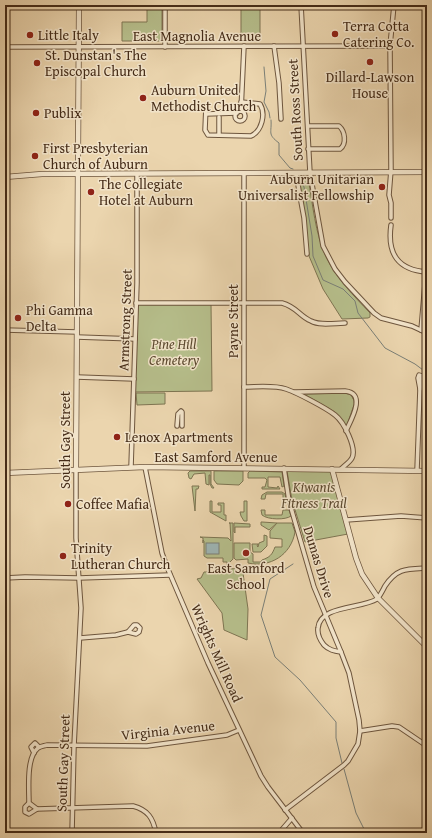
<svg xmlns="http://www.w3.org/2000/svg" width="432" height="838" font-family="'Gentium Book Plus',serif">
  <rect width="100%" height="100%" fill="#ebd5ae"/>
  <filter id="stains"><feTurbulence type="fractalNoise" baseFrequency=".005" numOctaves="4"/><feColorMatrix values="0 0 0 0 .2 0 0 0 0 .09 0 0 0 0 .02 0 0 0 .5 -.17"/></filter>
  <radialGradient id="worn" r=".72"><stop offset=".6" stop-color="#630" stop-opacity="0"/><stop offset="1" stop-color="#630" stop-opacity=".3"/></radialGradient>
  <g fill="#b6be8b" stroke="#7e7552">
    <polygon points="147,8 162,8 162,41 122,41 122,22 147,22"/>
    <rect x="241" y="8" width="19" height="31"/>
    <path d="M301,176L306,177L308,178C313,205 315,233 326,257C336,278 354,296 370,313V317L368,318L342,319L323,289L309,256L306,229L298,180Z"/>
    <polygon points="423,192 427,192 427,214 425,214"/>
    <polygon points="136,303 211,303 212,391 133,392"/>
    <polygon points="136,393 165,393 165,404 137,405"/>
    <polygon points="345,393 351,395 355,402 346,428 340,417 335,412 304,394"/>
    <polygon points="190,471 211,471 211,484 214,488 212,488 210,484 210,475 209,475 209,485 206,484 205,473 194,474 191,479 189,478 188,473"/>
    <polygon points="214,471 243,471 243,481 239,485 217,484 214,480"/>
    <polygon points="250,471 282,472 284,486 282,487 280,477 268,477 268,487 277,488 278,486 280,489 262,489 262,487 265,487 267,480 265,478 248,478 248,473"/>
    <polygon points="287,471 331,471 348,534 305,542 292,500"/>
    <polygon points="192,486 199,486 198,489 196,489 195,511"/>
    <polygon points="282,492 285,494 286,499 283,499 283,494 266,494 265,499 261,499 262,495 267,492"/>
    <polygon points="210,501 212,501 212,512 221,512 221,505 218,505 218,503 224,503 224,515 226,515 226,521 210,512"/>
    <polygon points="244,501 247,501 247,521 244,521 241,516 240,512 244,512"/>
    <path d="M261,510H265V515H282L283,510H289L291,516C286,520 268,520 262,515Z"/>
    <polygon points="261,522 262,522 277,523 269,530 261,525"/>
    <polygon points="229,523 233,523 233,559 227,565 227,562 223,562 223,558 207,558 204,556 204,541 203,540 203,543 203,538 200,537 228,538 231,541 230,523"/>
    <polygon points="234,523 250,524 250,527 235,527 235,533 234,532"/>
    <path d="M277,523H292L295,532C291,555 270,568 248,563V559L236,560L234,558V543H250V552L253,554V562H261L262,560C270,557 272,555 275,547H282V539L270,538V531Z"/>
    <polygon points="264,535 267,536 267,546 261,552 253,552 252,544 258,544 257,546 258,547 259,543 264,541"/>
    <polygon points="251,568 243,573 248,609 247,640 224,630 222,613 197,579 201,578 204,572 227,572 227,569"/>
  </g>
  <rect fill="#9eb6b6" stroke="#7a7f77" x="206" y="543" width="13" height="11"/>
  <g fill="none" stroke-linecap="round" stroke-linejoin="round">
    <g stroke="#7a7f77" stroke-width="1">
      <polyline points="264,67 266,91 264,102 269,112 270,118"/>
      <path d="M271,120C272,133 267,134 279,143V155L290,168L293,169"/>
      <polyline points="299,177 304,187 312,236 313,256 323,280 343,289 355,301 358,313 385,348 415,364 427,373"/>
      <polyline points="293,564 270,579 261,615 275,657 300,680 336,722 336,738 342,763"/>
      <polyline points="344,769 356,813 366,833"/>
    </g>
    <g stroke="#6e563e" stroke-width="5.5">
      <g id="minor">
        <polyline points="165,5 165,47"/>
        <polyline points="301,5 310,173 323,246 335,269 345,282 374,313 381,318 412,326 427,333"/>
        <polyline points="274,46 279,83 281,119"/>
        <polyline points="5,47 390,46"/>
        <path d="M206,106L205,130L208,135L251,136C262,131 266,114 260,104L241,102"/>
        <polyline points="241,111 244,46"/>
        <circle cx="240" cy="116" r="5"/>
        <polyline points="206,114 237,113"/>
        <path d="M308,126H339C345,131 347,144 340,149H308"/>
        <polyline points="219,135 219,117"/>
        <polyline points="296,174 304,218 307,254"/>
        <polyline points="391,218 391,203 389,195 391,170 390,46 394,5"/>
        <path d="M391,225C387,254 398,270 427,272"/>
        <path d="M136,303H282C297,307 299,316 311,321C320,326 335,323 345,323"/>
        <polyline points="5,330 77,332"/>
        <polyline points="421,330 426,272"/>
        <polyline points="77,337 135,339"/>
        <polygon points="419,375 422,376 420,389 418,378"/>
        <polyline points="77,377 134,379"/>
        <path d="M244,387C257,387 274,385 286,389C298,393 326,408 335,415C344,422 357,448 352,458C350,462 344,466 341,469"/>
        <path d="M295,392L345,391C367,393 351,420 346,431"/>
        <polyline points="177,426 178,414 181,411 182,412 182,426"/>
        <polyline points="131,467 137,283 137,174"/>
        <polyline points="145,467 162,553 167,567 208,663 261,776 268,787 303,833"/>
        <polyline points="244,468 244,173"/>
        <polyline points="284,468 289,501 314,587 341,652"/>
        <polyline points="417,470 420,389"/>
        <polyline points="346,520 401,516 427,518"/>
        <polyline points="5,578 25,577 79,578 170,575"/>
        <polygon points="134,625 137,625 140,628 139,632 136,634 128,632"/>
        <polyline points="80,638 116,635 128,632"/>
        <polyline points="360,731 392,726 399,727 427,746"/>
        <polyline points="34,753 31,747 35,743 39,747"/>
        <polyline points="29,803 25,807 25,812 29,814 37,809"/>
        <path d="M285,810L344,765L348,761L358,744L360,731L359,720L349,673L341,652C334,651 329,650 324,645C320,640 317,635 318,628C320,605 361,609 377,599C380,596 383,590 385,586C397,568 406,569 427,568"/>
        <polyline points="72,833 74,746 81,608 76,538 76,470"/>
        <path d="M156,833C153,818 148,810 133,806L37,809L29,803C29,789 26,757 38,748C41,746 44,746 47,745L147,746L227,735L239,730"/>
        <polyline points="279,833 292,818"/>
        <polyline points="422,833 424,829 427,830"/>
      </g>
    </g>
    <g stroke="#6e563e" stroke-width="6">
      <g id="tertiary">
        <polyline points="5,177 42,174 427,172"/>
        <polyline points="332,469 356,558 362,574 378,598 427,647"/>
        <polyline points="76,470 79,5"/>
        <polyline points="5,473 145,467 427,471"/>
      </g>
    </g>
    <use href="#minor" stroke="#f2e4ca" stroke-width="3.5"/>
    <use href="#tertiary" stroke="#f2e4ca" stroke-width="4.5"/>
  </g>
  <g fill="#8f2418" stroke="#f2e4ca" stroke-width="1.5">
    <circle cx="335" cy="34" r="4"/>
    <circle cx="30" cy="35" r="4"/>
    <circle cx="370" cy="62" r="4"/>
    <circle cx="37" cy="63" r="4"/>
    <circle cx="143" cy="98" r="4"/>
    <circle cx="36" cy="113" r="4"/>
    <circle cx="35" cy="156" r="4"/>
    <circle cx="382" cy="187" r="4"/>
    <circle cx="91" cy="192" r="4"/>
    <circle cx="18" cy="318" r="4"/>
    <circle cx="117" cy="437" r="4"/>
    <circle cx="68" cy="504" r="4"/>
    <circle cx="246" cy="553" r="4"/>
    <circle cx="63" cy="556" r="4"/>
  </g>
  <g text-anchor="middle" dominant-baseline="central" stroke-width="3" stroke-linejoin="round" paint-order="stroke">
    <g font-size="14" fill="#452c18" stroke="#f2e4ca" text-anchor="start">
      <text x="343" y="26">Terra Cotta<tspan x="343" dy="16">Catering Co.</tspan></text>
      <text x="38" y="35">Little Italy</text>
      <text x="45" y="55">St. Dunstan's The<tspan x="45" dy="16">Episcopal Church</tspan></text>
      <text x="370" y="77" text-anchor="middle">Dillard-Lawson<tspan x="370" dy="16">House</tspan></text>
      <text x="151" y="90">Auburn United<tspan x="151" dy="16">Methodist Church</tspan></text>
      <text x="44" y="113">Publix</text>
      <text x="43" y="148">First Presbyterian<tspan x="43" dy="16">Church of Auburn</tspan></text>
      <text x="374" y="179" text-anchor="end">Auburn Unitarian<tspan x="374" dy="16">Universalist Fellowship</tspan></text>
      <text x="99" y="184">The Collegiate<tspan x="99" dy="16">Hotel at Auburn</tspan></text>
      <text x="26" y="310">Phi Gamma<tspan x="26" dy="16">Delta</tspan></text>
      <text x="125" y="437">Lenox Apartments</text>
      <text x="76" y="504">Coffee Mafia</text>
      <text x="71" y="548">Trinity<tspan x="71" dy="16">Lutheran Church</tspan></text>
      <text x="246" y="568" text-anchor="middle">East Samford<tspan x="246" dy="16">School</tspan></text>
    </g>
    <g font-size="14" fill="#452c18" stroke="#f2e4ca">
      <text x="197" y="36">East Magnolia Avenue</text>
      <text transform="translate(295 110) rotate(-93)">South Ross Street</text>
      <text transform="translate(125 320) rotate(-88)">Armstrong Street</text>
      <text transform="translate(233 321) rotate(-90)">Payne Street</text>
      <text transform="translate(65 440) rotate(-90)">South Gay Street</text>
      <text x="216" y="457">East Samford Avenue</text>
      <text transform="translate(319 562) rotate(73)">Dumas Drive</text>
      <text transform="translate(217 653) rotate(66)">Wrights Mill Road</text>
      <text transform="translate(168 730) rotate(-6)">Virginia Avenue</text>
      <text transform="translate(63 763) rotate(-88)">South Gay Street</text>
    </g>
    <g font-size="14" font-style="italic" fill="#5c492f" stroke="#f2e4ca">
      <text x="174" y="344">Pine Hill<tspan x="174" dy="16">Cemetery</tspan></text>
      <text x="314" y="487">Kiwanis<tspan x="314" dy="16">Fitness Trail</tspan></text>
    </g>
  </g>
  <rect width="432" height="838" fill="none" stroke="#ebd5ae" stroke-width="20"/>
  <rect x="6" y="6" width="420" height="826" fill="none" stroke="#452c18" stroke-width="2"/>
  <rect x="10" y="10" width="412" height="818" fill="none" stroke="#452c18"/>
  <rect width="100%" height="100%" filter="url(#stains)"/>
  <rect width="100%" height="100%" fill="url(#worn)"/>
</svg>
